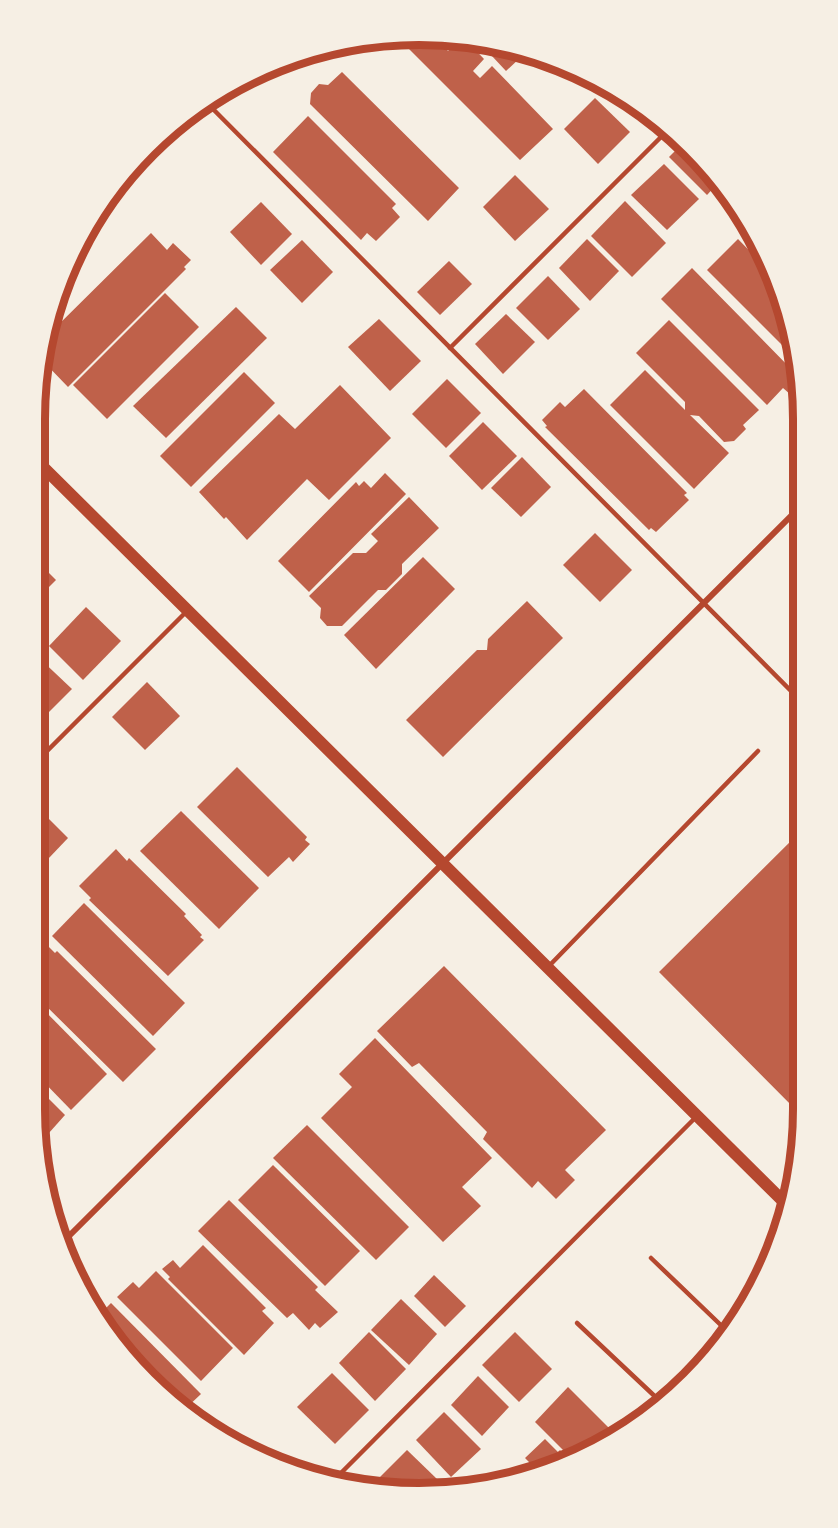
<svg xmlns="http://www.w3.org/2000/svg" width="838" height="1528" font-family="Commissioner,sans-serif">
  <rect width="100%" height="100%" fill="#f6efe4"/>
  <g fill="#bf614a">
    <polygon points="461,38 464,38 484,59 473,71 480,78 492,66 553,129 520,160 402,42 438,40 448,51"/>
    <polygon points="477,40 522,56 506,71"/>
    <polygon points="342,72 459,188 428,221 310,104 311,93 319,84 328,85"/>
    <polygon points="595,98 630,132 598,164 564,129"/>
    <polygon points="308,116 396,204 392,208 400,217 376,241 367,233 361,240 273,152"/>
    <polygon points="684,142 691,147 719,182 707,195 669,157"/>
    <polygon points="664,164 699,199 667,230 631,195"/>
    <polygon points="515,175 549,209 515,241 483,207"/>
    <polygon points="625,201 666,243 632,277 591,236"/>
    <polygon points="261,202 292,234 261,265 230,232"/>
    <polygon points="151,233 167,250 173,243 191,260 184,267 186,269 68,387 41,359 45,338"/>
    <polygon points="587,239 619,271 590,301 559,268"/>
    <polygon points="738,239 772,274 780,288 776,291 784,300 798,361 707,270"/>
    <polygon points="302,240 333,272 302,303 270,270"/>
    <polygon points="449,261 472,284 440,315 417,292"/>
    <polygon points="692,268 797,375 793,379 800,386 791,395 783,388 767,405 661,299"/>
    <polygon points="548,276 580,309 548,340 516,308"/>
    <polygon points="165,293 199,327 107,419 73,385"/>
    <polygon points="236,307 267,338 166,438 133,406"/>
    <polygon points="506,314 535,342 503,374 475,344"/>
    <polygon points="379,319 421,361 390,391 348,347"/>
    <polygon points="669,320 759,410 743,425 746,429 734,441 724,442 699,416 690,415 729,453 694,489 610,405 645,370 685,410 685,402 636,353"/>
    <polygon points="244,372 275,403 191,487 160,456"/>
    <polygon points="447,379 481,413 446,448 412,414"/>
    <polygon points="340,385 391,438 329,500 307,479 247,540 226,517 224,519 199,492 279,414 295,429"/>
    <polygon points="584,389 687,493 684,495 689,500 656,532 651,528 649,530 545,427 547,426 542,420 560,402 565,407"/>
    <polygon points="483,422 517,456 482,490 449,456"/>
    <polygon points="522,457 551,487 521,517 491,488"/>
    <polygon points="385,473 406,494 309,592 278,561 356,482 359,486 364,481 371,488"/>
    <polygon points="409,497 439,528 402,564 402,574 386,590 378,590 342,626 327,626 320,618 321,608 309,596 353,553 366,553 378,541 371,534"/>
    <polygon points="595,533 632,570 600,602 563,565"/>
    <polygon points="423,557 455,589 376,669 344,635"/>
    <polygon points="35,559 56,580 35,601"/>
    <polygon points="527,601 563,638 443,757 406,720 477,650 487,650 488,639"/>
    <polygon points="86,607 121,641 83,680 49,646"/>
    <polygon points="36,655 72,689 35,726 35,656"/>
    <polygon points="147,682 180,716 145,750 112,717"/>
    <polygon points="237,767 307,837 305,840 310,844 293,862 289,857 268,877 197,807"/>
    <polygon points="35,805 68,838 48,859 35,846"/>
    <polygon points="181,811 259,888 219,929 140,851"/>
    <polygon points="802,830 802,973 803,1117 659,972"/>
    <polygon points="116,849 127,861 129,858 186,914 184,916 202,935 200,937 204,940 168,976 89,900 91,898 79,886"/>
    <polygon points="84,903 185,1003 153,1036 52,936"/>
    <polygon points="41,939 55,953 57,951 156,1049 123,1082 35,995 35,946"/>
    <polygon points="444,966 606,1130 565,1170 575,1180 556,1199 538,1181 532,1188 483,1139 487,1132 419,1063 412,1067 377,1031"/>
    <polygon points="35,1001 107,1074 71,1110 35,1073"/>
    <polygon points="375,1038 492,1158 462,1187 481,1206 443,1242 321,1118 352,1087 339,1074"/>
    <polygon points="35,1085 65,1115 40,1143 34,1109"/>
    <polygon points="307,1125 409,1227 376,1260 273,1158"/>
    <polygon points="273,1165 360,1251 325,1286 238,1200"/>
    <polygon points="229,1200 318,1287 315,1290 338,1312 320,1328 315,1323 309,1330 293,1313 287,1318 198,1231"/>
    <polygon points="203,1245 266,1308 262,1311 274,1323 244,1355 168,1279 170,1277 162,1269 173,1260 180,1268"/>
    <polygon points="156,1271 233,1348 201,1381 117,1297 133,1282 139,1288"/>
    <polygon points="434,1275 466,1306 445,1327 414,1296"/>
    <polygon points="401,1299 437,1334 409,1365 371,1330"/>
    <polygon points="111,1303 201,1394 185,1409 114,1343 99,1315"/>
    <polygon points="369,1332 406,1369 375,1401 339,1363"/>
    <polygon points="515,1332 552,1369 519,1402 482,1365"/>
    <polygon points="332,1373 369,1410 335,1444 297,1407"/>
    <polygon points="478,1376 509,1407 482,1436 451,1405"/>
    <polygon points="568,1387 615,1434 573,1460 535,1422"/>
    <polygon points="444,1412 481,1449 451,1477 416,1440"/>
    <polygon points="545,1439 558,1452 560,1450 571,1461 538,1471 525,1458"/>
    <polygon points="266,1449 278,1461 278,1462 261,1454"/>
    <polygon points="407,1450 437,1479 426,1491 389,1487 379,1478"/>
  </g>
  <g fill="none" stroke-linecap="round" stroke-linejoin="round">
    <g stroke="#b5482f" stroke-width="4.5">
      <polyline points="207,103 801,701"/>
      <polyline points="450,348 668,130"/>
      <polyline points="35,763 186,612"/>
      <polyline points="549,966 758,751"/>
      <polyline points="651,1258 727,1331"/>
      <polyline points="577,1323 663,1404"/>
      <polyline points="332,1482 697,1116"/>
    </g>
    <polyline stroke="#b5482f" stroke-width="6" points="61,1244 801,506"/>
    <polyline stroke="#b5482f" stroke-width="12" points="35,459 790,1208"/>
  </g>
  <path d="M0 0H838V1528H0ZM419 45H419A374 374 0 0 1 793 419V1109A374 374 0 0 1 419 1483H419A374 374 0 0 1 45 1109V419A374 374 0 0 1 419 45Z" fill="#f6efe4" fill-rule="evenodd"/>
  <path fill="none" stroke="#b5482f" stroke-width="8" d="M419 45H419A374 374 0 0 1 793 419V1109A374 374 0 0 1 419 1483H419A374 374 0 0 1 45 1109V419A374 374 0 0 1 419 45Z"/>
</svg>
